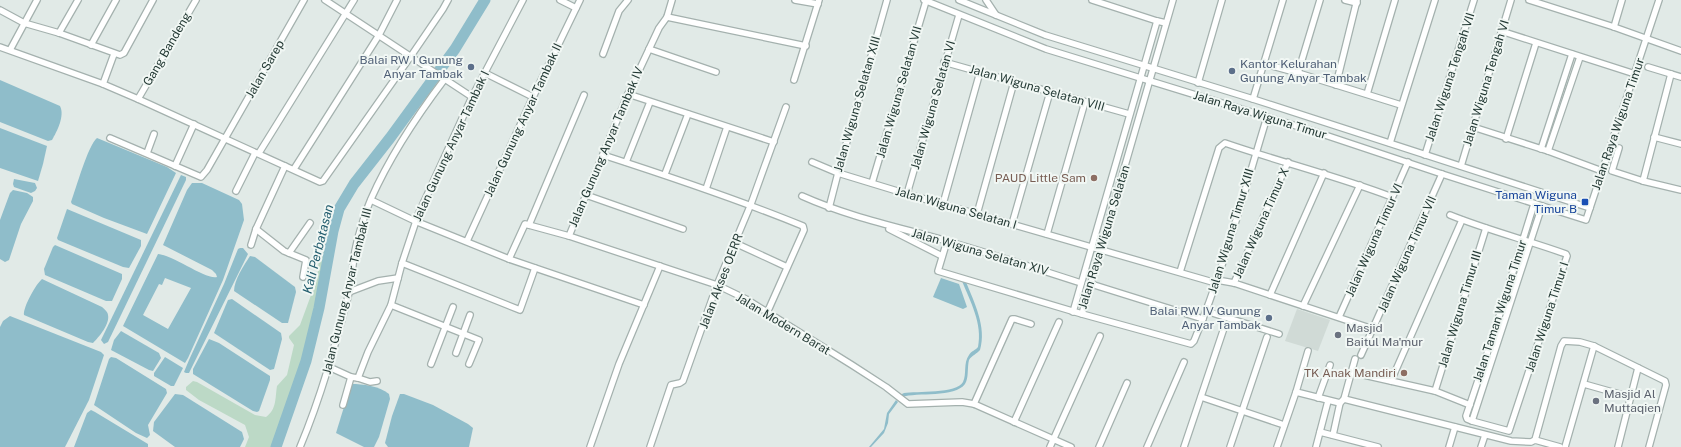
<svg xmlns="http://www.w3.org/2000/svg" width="1681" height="447" font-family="'Public Sans',sans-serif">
  <rect width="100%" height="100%" fill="#e1eae7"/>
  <polygon fill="#d0dad6" points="1297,309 1330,320 1318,351 1285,341"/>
  <path fill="#bcd9c6" d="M324,232H326L330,237L326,252L324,276L309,336L308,349L301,360L298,375L289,401L283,423L273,447H245L249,437L245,425L199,400L186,390V387L193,381L197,382L255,415L266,417C277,409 275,398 277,386L287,375L294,345L289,338V336L300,325L314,287L318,271L320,240Z"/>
  <g fill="#8fbdca" fill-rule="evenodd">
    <path d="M0,80L60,106C65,116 57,131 52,140L48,141L0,122Z"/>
    <polygon points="0,128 47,146 43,164 38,181 0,168"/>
    <path d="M97,138L167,167L176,173L147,234L104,218L72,204L71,202C76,189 88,145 97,138Z"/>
    <polygon points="181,175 186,177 186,180 108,342 104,344 101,340"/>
    <polygon points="14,179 35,183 37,188 35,191 31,193 14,187 13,184"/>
    <path d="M192,183H202L239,200L242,204L244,220L223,280L188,358L185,363L123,326L158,254C173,255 206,280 217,277L216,274L212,270L163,245L187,190ZM165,278L191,288L168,329L143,315L159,284L162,285Z"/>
    <polygon points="13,190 27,193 33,197 33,201 21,224 9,260 5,262 0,259 0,220 10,193"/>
    <polygon points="67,209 141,240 141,246 129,268 123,267 58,240 57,238"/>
    <polygon points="55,245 122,274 122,279 112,301 106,301 45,275 44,269 53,247"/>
    <polygon points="240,248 243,248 248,254 189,373 186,373 184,372 189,360 224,284 238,249"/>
    <path d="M250,256L255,257L295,287L296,292L288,323H282L234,291C234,280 244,265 250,256Z"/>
    <polygon points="941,278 959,284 967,307 963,309 933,297"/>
    <path d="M42,279L102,307C105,310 108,312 108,315C110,324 99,337 93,343L88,342L24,315C23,307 36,284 42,279Z"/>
    <path d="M962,281L966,282C974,302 987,327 980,350C977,354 972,355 969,360C967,368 969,378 965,384C955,398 917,392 902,397L900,395L904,393C916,391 957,394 963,382C967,374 963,363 969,355C971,351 976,350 978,347C983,324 970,301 962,281Z"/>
    <polygon points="232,299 281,333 282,339 274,369 270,370 214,333 228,300"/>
    <polygon points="10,316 101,352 104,355 89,400 65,447 0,447 0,327 3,321"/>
    <polygon points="121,331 159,353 161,358 153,371 149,370 111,350 114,340"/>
    <polygon points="209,339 219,343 270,376 270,380 259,411 257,412 253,411 193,374 193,369"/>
    <polygon points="111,357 116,358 166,389 167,393 148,425 150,435 147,438 136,433 94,405 109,359"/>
    <polygon points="165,357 183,368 174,386 171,386 154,376 154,373"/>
    <path d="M351,384C363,384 379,386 389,394L390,399L379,437L374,447H364L336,433Z"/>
    <polygon points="175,394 183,395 242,432 244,439 240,447 175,447 153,431 154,422"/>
    <polygon points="400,394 404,394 433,405 468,424 473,428 469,447 388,447 385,443 392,416"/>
    <polygon points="896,400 898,402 889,414 888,423 884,433 871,447 869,447 884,429 887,413"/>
    <polygon points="91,410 95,412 143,441 148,444 148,447 74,447 87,413"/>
  </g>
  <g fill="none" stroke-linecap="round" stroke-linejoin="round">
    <polyline stroke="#8fbdca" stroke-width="11" points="276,447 306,361 319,308 333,231 339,209 354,184 390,138 455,49 485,0"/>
    <g stroke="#a4b1ae" stroke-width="8">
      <g id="street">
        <polyline points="325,0 472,97"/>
        <polyline points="560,0 576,8"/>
        <polyline points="795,0 818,4"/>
        <polyline points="924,0 1046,49 1316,132 1442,174 1586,220 1659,0"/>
        <polyline points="959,0 1045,35 1253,99 1590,208"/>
        <polyline points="986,0 996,15"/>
        <polyline points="1092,0 1157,21 1166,23"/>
        <polyline points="1345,0 1357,3"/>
        <polyline points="1529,0 1614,27 1681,51"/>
        <polyline points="0,10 24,23 59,33 120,55 124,53 153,0"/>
        <polyline points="667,17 806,46"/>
        <polyline points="1614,27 1622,0"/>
        <polyline points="1501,31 1635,74"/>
        <polyline points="59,33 78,0"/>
        <polyline points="91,45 116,0"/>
        <polyline points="0,47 103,84 138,99 320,182 323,181 411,56 443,9 448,0"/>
        <polyline points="649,49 716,72"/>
        <polyline points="10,50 37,0"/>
        <polyline points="603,54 619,11 628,0"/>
        <polyline points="944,62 1129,114"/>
        <polyline points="1265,64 1298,73 1401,105"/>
        <polyline points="1648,67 1681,77"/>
        <polyline points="485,73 533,97"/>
        <polyline points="1298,73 1320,0"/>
        <polyline points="1671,74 1643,181 1681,190"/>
        <polyline points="794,80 819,0"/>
        <polyline points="1198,83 1222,0"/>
        <polyline points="103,84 114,54"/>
        <polyline points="1336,85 1357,0"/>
        <polyline points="628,94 774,142"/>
        <polyline points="1367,94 1395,0"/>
        <polyline points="138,99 196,0"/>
        <polyline points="1253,99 1283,0"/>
        <polyline points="1473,127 1548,151 1602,171"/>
        <polyline points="1654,137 1681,144"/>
        <polyline points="110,138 201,177 207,170 304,0"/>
        <polyline points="1506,139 1536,43"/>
        <polyline points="1390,143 1435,0"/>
        <polyline points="1619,148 1612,171 1643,181"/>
        <polyline points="1541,149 1572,54"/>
        <polyline points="1548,151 1580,57"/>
        <polyline points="147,153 154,134"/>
        <polyline points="259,153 354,0"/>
        <path d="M603,155C671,177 737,199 803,226L804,230L767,313"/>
        <polyline points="1425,155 1474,0"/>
        <polyline points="626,162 650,102"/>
        <polyline points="812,162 838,173 907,194 1216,283"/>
        <polyline points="175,166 194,124"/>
        <polyline points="1461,166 1511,0"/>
        <polyline points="294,169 379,35 397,0"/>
        <polyline points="665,174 688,114"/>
        <polyline points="872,183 926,1"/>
        <polyline points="706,189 727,127"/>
        <polyline points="236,191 255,153"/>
        <polyline points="907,194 959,15"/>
        <polyline points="586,195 683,229"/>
        <path d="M802,196C849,217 898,227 947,241C992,254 1037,269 1081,283"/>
        <polyline points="371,200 415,221 509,259 525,224 569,236 628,94 659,28 667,17 672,0"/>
        <polyline points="943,204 980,72"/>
        <polyline points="829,208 838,173 887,0"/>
        <polyline points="977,214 1014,82"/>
        <path d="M1450,215C1487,230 1527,240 1566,254L1567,256L1509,431L1472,421L1467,419L1466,416L1493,336L1534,204"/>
        <polyline points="1012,224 1050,92"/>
        <polyline points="529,225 584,95"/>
        <polyline points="256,229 284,251 306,260 303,277"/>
        <polyline points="889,229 942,256"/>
        <polyline points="1047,234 1085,102"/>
        <polyline points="569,236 717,285 746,299 852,365 886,387 908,404 962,402 974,404 1071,447"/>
        <polyline points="467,241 533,97 580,0"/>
        <path d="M947,241L938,271L1082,314L1191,344L1194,341C1224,269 1244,192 1267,117"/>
        <polyline points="735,243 787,267"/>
        <polyline points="251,245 256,229 285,166"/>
        <polyline points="289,253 310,223"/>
        <polyline points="509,259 644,305"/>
        <polyline points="402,263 520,310 535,268"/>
        <path d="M1180,272L1219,148L1225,143C1280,162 1337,176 1392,197"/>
        <polyline points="1217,280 1234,283 1373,329"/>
        <polyline points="1234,283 1288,162"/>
        <polyline points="1091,284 1203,319"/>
        <polyline points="349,292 378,281 398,278"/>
        <polyline points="1270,295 1324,173"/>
        <polyline points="391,305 479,340 469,364"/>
        <polyline points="1303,306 1360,185"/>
        <polyline points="1206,311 1279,334"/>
        <polyline points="1073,312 1157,21"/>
        <polyline points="1082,314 1173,0"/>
        <polyline points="1339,317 1408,162"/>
        <polyline points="1308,351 1296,392 1340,403 1344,399 1355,359"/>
        <polyline points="456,353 470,315"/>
        <polyline points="1361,355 1442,174"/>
        <polyline points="431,364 453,307"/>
        <polyline points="329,367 351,377 358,378 368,352 391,305 402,263 418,215 472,97 523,0"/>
        <polyline points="1364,375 1435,391 1470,405"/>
        <polyline points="358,378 370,382 377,381"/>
        <polyline points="1391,381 1462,220"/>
        <polyline points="1584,384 1630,397"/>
        <polyline points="1435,391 1486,228"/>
        <polyline points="1201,397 1284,425"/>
        <polyline points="1318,398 1330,365"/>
        <polyline points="1344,399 1511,441 1531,442 1535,440 1560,447"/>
        <polyline points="974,404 1012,319 1015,319 1031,324"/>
        <polyline points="343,405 351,377"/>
        <polyline points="1472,421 1542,206"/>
        <polyline points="1014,422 1059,322"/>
        <polyline points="1320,432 1378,447"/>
        <polyline points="1333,435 1340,403"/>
        <polyline points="1535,440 1561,346 1564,341 1580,342 1594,346 1665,381 1666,385 1649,447"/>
        <path d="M300,447C321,397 335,346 349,293C352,282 352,269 354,257C356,242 365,213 371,199C390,156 416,117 444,80"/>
        <polyline points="590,447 619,364 660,266"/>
        <polyline points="650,447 671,385 680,383 683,381 717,285 751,204 786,107"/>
        <polyline points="1050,447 1100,336"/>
        <polyline points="1099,447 1127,383"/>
        <polyline points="1147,447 1184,362"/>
        <polyline points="1184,447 1224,328"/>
        <polyline points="1230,447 1267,337"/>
        <polyline points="1277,447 1296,392"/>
        <polyline points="1316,447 1328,401"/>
        <polyline points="1449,447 1455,427"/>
        <polyline points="1481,447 1485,435"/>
        <polyline points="1565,447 1594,346"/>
        <polyline points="1618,447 1638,368"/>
      </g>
    </g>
    <use href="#street" stroke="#fff" stroke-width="5.5"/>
  </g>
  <g fill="#5c6f8a" stroke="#f1f7f4" stroke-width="1.5">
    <circle cx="471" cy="67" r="4"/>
    <circle cx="1232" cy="71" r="4"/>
    <circle cx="1269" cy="318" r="4"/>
  </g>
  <g fill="#8d6e63" stroke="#f1f7f4" stroke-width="1.5">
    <circle cx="1094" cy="178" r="4"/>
    <circle cx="1404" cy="373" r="4"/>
  </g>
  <rect fill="#1a4fb4" stroke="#f1f7f4" stroke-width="1.5" x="1581" y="198" width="8" height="8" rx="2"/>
  <g fill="#6b7280" stroke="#f1f7f4" stroke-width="1.5">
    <circle cx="1338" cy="335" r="4"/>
    <circle cx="1596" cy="401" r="4"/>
  </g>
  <g text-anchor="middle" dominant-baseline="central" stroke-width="4" stroke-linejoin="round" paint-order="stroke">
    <g font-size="12" fill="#233934" stroke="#f1f7f4">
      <text transform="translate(167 49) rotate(-60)">Gang Bandeng</text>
      <text transform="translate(265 69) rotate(-60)">Jalan Sarep</text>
      <text transform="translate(1450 77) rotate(-72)">Jalan Wiguna Tengah VII</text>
      <text transform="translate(1486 83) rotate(-73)">Jalan Wiguna Tengah VI</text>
      <text transform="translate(1037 88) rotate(16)">Jalan Wiguna Selatan VIII</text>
      <text transform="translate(899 92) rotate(-74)">Jalan Wiguna Selatan VII</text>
      <text transform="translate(857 104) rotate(-74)">Jalan Wiguna Selatan XIII</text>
      <text transform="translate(933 105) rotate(-74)">Jalan Wiguna Selatan VI</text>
      <text transform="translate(1260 115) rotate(17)">Jalan Raya Wiguna Timur</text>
      <text transform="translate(523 120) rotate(-65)">Jalan Gunung Anyar Tambak II</text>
      <text transform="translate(1618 124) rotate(-71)">Jalan Raya Wiguna Timur</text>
      <text transform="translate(451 146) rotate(-65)">Jalan Gunung Anyar Tambak I</text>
      <text transform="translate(606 147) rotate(-67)">Jalan Gunung Anyar Tambak IV</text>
      <text transform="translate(956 208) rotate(16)">Jalan Wiguna Selatan I</text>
      <text transform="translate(1261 223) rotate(-66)">Jalan Wiguna Timur X</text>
      <text transform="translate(1231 231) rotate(-73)">Jalan Wiguna Timur XIII</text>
      <text transform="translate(1104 237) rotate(-73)">Jalan Raya Wiguna Selatan</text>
      <text transform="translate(1374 240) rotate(-66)">Jalan Wiguna Timur VI</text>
      <text transform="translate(980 252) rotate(16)">Jalan Wiguna Selatan XIV</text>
      <text transform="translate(1407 254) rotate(-66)">Jalan Wiguna Timur VII</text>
      <text transform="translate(721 281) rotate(-69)">Jalan Akses OERR</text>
      <text transform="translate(347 291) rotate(-76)">Jalan Gunung Anyar Tambak III</text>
      <text transform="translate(1460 309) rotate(-73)">Jalan Wiguna Timur III</text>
      <text transform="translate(1500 311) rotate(-72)">Jalan Taman Wiguna Timur</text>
      <text transform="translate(1547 317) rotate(-72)">Jalan Wiguna Timur I</text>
      <text transform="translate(783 324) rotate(31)">Jalan Modern Barat</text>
    </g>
    <g font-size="12" fill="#4e5e75" stroke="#f1f7f4" text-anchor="end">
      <text x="463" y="60">Balai RW I Gunung<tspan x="463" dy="14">Anyar Tambak</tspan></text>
      <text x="1240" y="64" text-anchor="start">Kantor Kelurahan<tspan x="1240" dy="14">Gunung Anyar Tambak</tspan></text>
      <text x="1261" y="311">Balai RW IV Gunung<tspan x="1261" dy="14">Anyar Tambak</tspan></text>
    </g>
    <g font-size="12" fill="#785e54" stroke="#f1f7f4" text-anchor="end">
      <text x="1086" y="178">PAUD Little Sam</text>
      <text x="1396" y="373">TK Anak Mandiri</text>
    </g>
    <g font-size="12" fill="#164399" stroke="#f1f7f4" text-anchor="end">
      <text x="1577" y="195">Taman Wiguna<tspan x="1577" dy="14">Timur B</tspan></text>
    </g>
    <g font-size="12" fill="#5b616d" stroke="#f1f7f4" text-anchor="start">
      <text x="1346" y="328">Masjid<tspan x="1346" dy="14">Baitul Ma'mur</tspan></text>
      <text x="1604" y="394">Masjid Al<tspan x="1604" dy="14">Muttaqien</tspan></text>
    </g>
    <g font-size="13" font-style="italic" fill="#245e6f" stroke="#f1f7f4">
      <text transform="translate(318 249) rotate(-76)">Kali Perbatasan</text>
    </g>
  </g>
</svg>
